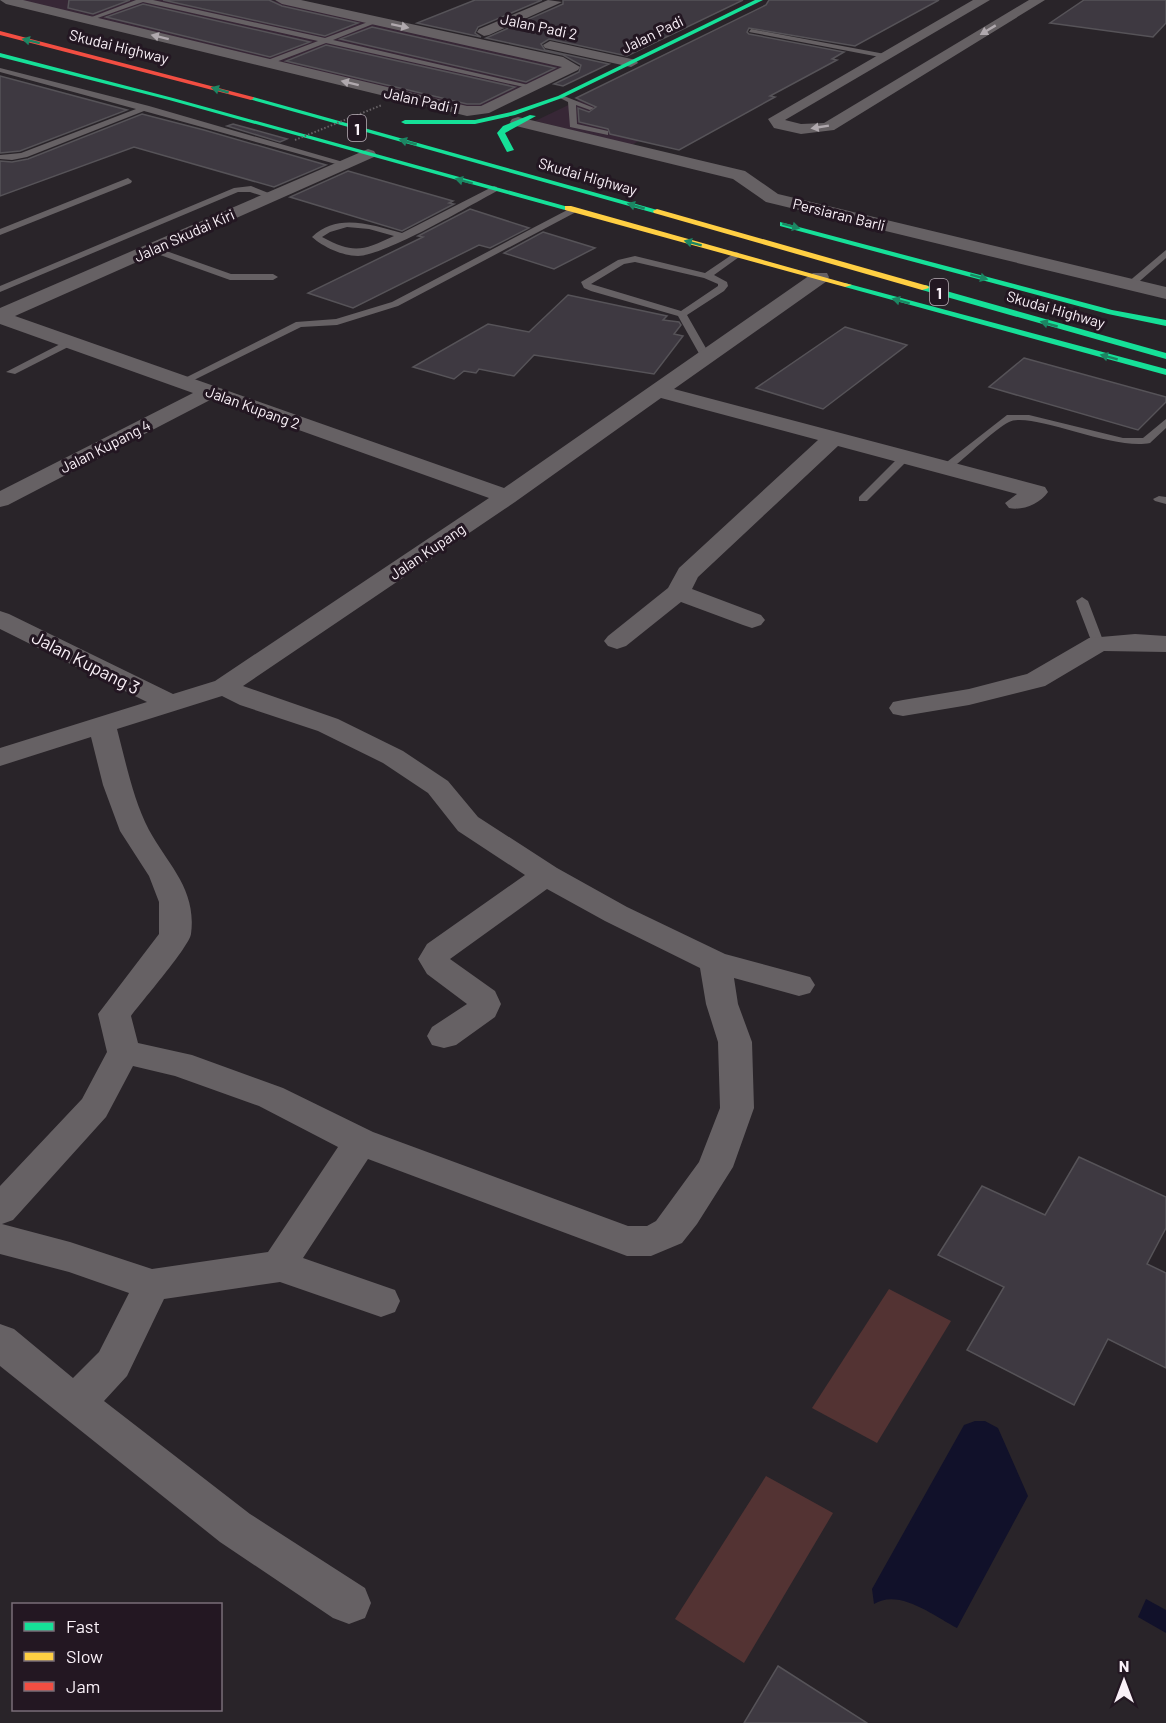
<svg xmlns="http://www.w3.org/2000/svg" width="1166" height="1723" font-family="Barlow,sans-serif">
  <rect width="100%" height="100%" fill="#292429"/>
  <g fill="#372736">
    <polygon points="17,0 271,0 580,68 484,113"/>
    <polygon points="581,99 673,120 632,145 535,121"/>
  </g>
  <g fill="#533333">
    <polygon points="889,1289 951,1321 877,1443 812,1408"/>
    <polygon points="766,1476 833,1513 744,1663 675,1619"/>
  </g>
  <g fill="#11112a">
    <path d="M975,1421H985L998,1428L1028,1496L957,1628C934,1616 899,1588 874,1604L872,1589L964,1425Z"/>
    <polygon points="1146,1599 1166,1610 1166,1633 1138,1617"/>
  </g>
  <g fill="#3e3941" stroke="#565358" stroke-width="1.5">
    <polygon points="69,0 130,0 93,14 68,8"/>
    <polygon points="163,0 269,0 282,6 358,23 325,36"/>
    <polygon points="475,0 542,0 478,27 475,33 481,37 417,23"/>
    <polygon points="563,0 743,0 627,56 549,39 541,44 545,50 609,64 563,86 554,84 579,72 581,65 563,55 486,38 563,4"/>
    <polygon points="769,0 939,0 855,46 749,28 747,32 749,34 844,52 832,59 837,60 770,96 775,97 679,150 610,134 608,129 579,122 578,108 589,112 596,107 576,98 766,5"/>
    <polygon points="1084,0 1166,0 1166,23 1153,37 1050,23"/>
    <polygon points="143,4 310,42 270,57 106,17"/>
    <polygon points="372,27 555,68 526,82 340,39"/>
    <polygon points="326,45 515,87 480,104 467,104 286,61"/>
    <polygon points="0,76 127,110 20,151 0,153"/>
    <polygon points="142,114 204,130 326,165 274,187 134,147 0,196 0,161 12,162 28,159"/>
    <polygon points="233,124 287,139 280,142 227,126"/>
    <polygon points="348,171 453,201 449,203 454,204 402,231 290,197"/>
    <polygon points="470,209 529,228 490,248 479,245 353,308 308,293 423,237 418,236"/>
    <polygon points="543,232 595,248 554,269 504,253"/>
    <polygon points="568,295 667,316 663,320 679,322 681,325 674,334 683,336 654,374 534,355 514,376 479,369 476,373 464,371 454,379 413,367 488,324 529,332"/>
    <polygon points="845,327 907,345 823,409 756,388"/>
    <polygon points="1024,358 1166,397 1166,402 1138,430 989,387"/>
    <polygon points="1079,1157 1166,1197 1166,1228 1147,1264 1166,1273 1166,1368 1108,1339 1074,1405 967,1350 1004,1287 938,1255 982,1186 1045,1215"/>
    <polygon points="778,1666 867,1723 744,1723"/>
  </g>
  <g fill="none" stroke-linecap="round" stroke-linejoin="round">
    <g fill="#666164" fill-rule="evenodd">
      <polygon points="136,0 153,0 325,38 376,19 378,22 333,40 537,87 533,89 326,43 268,65 265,61 318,41 143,2 89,21 84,20"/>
      <polygon points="751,29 885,54 889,56 885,58 749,32"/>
      <polygon points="0,68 149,106 350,164 343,166 144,111 27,157 12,160 0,159 0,155 21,153 136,109 0,72"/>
      <polygon points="564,96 594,108 590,110 576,105 577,124 608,131 608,135 570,127 568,102 560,98"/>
      <polygon points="128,178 132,181 131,183 0,235 0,229"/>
      <polygon points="251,186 276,196 272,199 250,192 238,192 0,292 0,286 234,188"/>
      <path d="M494,186L497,187V191C469,206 386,255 358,256C343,256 323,247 312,237C337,212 372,225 402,233ZM347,227L369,229L394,236C362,251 354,254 322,237L330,232Z"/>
      <polygon points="573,207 576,208 576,212 398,306 337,325 301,327 186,384 177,382 296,322 336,319 392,302"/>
      <polygon points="149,247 155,247 231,274 273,274 278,277 273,280 230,280 149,251"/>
      <polygon points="1166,250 1166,258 1133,287 1127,287 1127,283"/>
      <path d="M736,252L739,253V257L714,275L727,282L728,286L724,291L687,315L711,357L706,360L701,357L678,316L591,291L584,288L581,282L618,260L635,256L705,273ZM635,262L704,278L718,284V286L681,311L591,284L624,264Z"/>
      <polygon points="70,339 74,340 74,344 15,374 6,372"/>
      <path d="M1007,415H1029L1123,438H1143L1166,419V428L1150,443C1113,451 1031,411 1009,422C995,429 965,458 951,469H943V465Z"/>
      <polygon points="906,453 910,454 910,458 867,501 859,501 859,497 902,454"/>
      <polygon points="1159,496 1166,497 1166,504 1155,501 1153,499"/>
      <polygon points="1082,597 1088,601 1104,643 1103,646 1093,646 1092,643 1076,601"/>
    </g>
    <g fill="#666164" fill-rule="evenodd">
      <polygon points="0,0 23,0 467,106 481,106 562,67 282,4 275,0 301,0 563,57 580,67 578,70 489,113 467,116 6,4"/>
      <polygon points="548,0 562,2 489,35 484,36 477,32 479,29"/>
      <polygon points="973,0 990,0 785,120 801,124 824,123 1029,0 1045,0 834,130 801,134 774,128 768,119"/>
      <polygon points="550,41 636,60 638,63 631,67 545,48 543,45"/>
      <polygon points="518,117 745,171 778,194 1166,287 1166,299 766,202 733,179 512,125 510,122 512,119"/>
      <path d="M368,149L374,151L376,154L374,157L15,316L504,488L813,273H827L829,277L827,281L674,389L1045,487L1048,492C1040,504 1022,511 1009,508L1005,503L1017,494L838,446L698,577L692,589L761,615L765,620L761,625L752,628L743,625L681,602L626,646L617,649L608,646L604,641L608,636L668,588L679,568L818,440L661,398L515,502L243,686L338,719L403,751L448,781L478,817L557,868L627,907L725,954L810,977L815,985L810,993L799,996L734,978L738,1004L752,1042L754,1108L733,1167L697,1224L682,1243L651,1256H627L368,1159L303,1258L395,1290L400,1301L395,1312L381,1317L280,1282L164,1299L127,1376L104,1401L250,1514L365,1588L371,1603L365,1618L349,1624L333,1618L220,1542L0,1366V1324L14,1329L73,1378L99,1352L129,1293L69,1272L0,1254V1186L82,1099L107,1052L98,1014L159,934V902L149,876L120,831L103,785L91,737L0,766V748L147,702L0,629V611L9,614L173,694L215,681L489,498L212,399L8,505L0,507V491L193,393L0,324V308ZM222,696L240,705L318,731L383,763L428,793L458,831L525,875L427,944L418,959L427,974L467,1004L432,1027L427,1036L432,1045L444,1048L456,1045L495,1017L501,1004L495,991L450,959L547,889L605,921L700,968L706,1004L718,1042L720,1108L699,1162L656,1221L647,1226H628L373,1132L283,1088L192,1055L138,1043L131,1016C142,1001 189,947 191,934C197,889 168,865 149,830C133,799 126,763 117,729ZM133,1066L175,1076L259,1106L338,1147L268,1252L152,1269L70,1242L2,1224L13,1220L106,1117Z"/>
      <polygon points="1135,634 1166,636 1166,652 1104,651 1045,686 969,705 903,716 893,714 889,708 893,702 903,700 969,689 1027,674 1089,638"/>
    </g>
    <g fill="#16e098" fill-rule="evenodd">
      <polygon points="755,0 763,0 562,98 515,115 475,124 405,124 401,122 405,120 475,120 511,112 558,96"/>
      <polygon points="0,53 173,98 572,208 565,210 169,100 0,57"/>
      <polygon points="249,97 253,97 661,211 654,213 249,99"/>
      <polygon points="530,115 536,116 505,133 514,150 507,152 497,133 503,126"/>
      <polygon points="780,222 1112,310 1166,320 1166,326 1108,314 780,226"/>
      <polygon points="845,283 1166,369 1166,375 845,287"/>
      <polygon points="925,285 1166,353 1166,359 922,290 921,288"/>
    </g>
    <g fill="#ffcf43" fill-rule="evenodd">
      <polygon points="565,206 571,206 852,285 845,287 565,210"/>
      <polygon points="657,209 928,286 929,288 922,290 654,213 653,211"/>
    </g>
    <polygon fill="#f24e42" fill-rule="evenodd" points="0,31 253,97 254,98 251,100 0,35"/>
    <polyline stroke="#666165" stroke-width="2" stroke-dasharray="1.5 2" stroke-linecap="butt" points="295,140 382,105"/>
  </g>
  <defs><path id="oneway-solid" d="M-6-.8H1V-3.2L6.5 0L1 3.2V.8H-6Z" transform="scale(1.5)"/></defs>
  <g fill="#b0a9ae">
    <use href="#oneway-solid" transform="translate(400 26) rotate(12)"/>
    <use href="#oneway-solid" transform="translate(988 30) rotate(149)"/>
    <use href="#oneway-solid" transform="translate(160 37) rotate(-166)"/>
    <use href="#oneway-solid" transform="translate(350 83) rotate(-166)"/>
    <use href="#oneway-solid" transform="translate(820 127) rotate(171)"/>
  </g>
  <g fill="#1c8663">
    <use href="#oneway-solid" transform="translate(31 41) rotate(-166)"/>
    <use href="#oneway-solid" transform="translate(220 90) rotate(-164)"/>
    <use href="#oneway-solid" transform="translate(408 142) rotate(-164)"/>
    <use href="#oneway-solid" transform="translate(464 181) rotate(-165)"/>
    <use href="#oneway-solid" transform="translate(636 206) rotate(-164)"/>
    <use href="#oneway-solid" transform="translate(791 226) rotate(15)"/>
    <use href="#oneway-solid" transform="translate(693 243) rotate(-165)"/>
    <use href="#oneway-solid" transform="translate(979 277) rotate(15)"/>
    <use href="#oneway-solid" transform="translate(901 301) rotate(-165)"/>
    <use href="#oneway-solid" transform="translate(1049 324) rotate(-164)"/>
    <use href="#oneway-solid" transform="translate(1109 357) rotate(-165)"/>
  </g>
  <g text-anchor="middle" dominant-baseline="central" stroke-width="6" stroke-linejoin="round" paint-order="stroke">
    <g font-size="15" fill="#faf1f8" stroke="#231722">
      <text transform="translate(539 26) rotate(12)">Jalan Padi 2</text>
      <text transform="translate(652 34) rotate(-26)">Jalan Padi</text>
      <text transform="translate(119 46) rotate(14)">Skudai Highway</text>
      <text transform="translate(421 100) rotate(13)">Jalan Padi 1</text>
      <text transform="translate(588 176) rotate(16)">Skudai Highway</text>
      <text transform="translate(839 214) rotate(14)">Persiaran Barli</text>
      <text transform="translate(184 235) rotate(-24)">Jalan Skudai Kiri</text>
      <text transform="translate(1056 309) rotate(16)">Skudai Highway</text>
      <text transform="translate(253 407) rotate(20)">Jalan Kupang 2</text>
      <text transform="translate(105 446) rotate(-27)">Jalan Kupang 4</text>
      <text transform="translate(427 551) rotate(-34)">Jalan Kupang</text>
    </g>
    <g fill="#231722" stroke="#bab0b8" stroke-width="1.5">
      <rect x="348" y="115" width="18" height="26" rx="4.5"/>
      <rect x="930" y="279" width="18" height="26" rx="4.5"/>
    </g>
    <g font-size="16" font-weight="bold" fill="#faf1f8">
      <text x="357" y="128">1</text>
      <text x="939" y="292">1</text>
    </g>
    <g font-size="18" fill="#faf1f8" stroke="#231722">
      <text transform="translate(86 662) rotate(27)">Jalan Kupang 3</text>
    </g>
  </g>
  <rect x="12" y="1603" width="210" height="108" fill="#231722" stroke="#796e78" stroke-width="1.5"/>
  <rect x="24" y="1622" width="30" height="9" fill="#16e098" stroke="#796e78" stroke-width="1.5"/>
  <text x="66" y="1633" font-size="18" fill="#faf1f8">Fast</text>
  <rect x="24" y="1652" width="30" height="9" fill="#ffcf43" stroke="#796e78" stroke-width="1.5"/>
  <text x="66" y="1663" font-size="18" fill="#faf1f8">Slow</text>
  <rect x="24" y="1682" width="30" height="9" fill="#f24e42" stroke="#796e78" stroke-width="1.5"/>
  <text x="66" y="1693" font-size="18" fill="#faf1f8">Jam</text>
  <g transform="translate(1124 1681)" stroke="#231722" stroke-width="4.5" paint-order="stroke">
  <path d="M0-4.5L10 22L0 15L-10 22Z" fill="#faf1f8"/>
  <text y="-9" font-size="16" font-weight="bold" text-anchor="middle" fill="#faf1f8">N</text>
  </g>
</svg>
